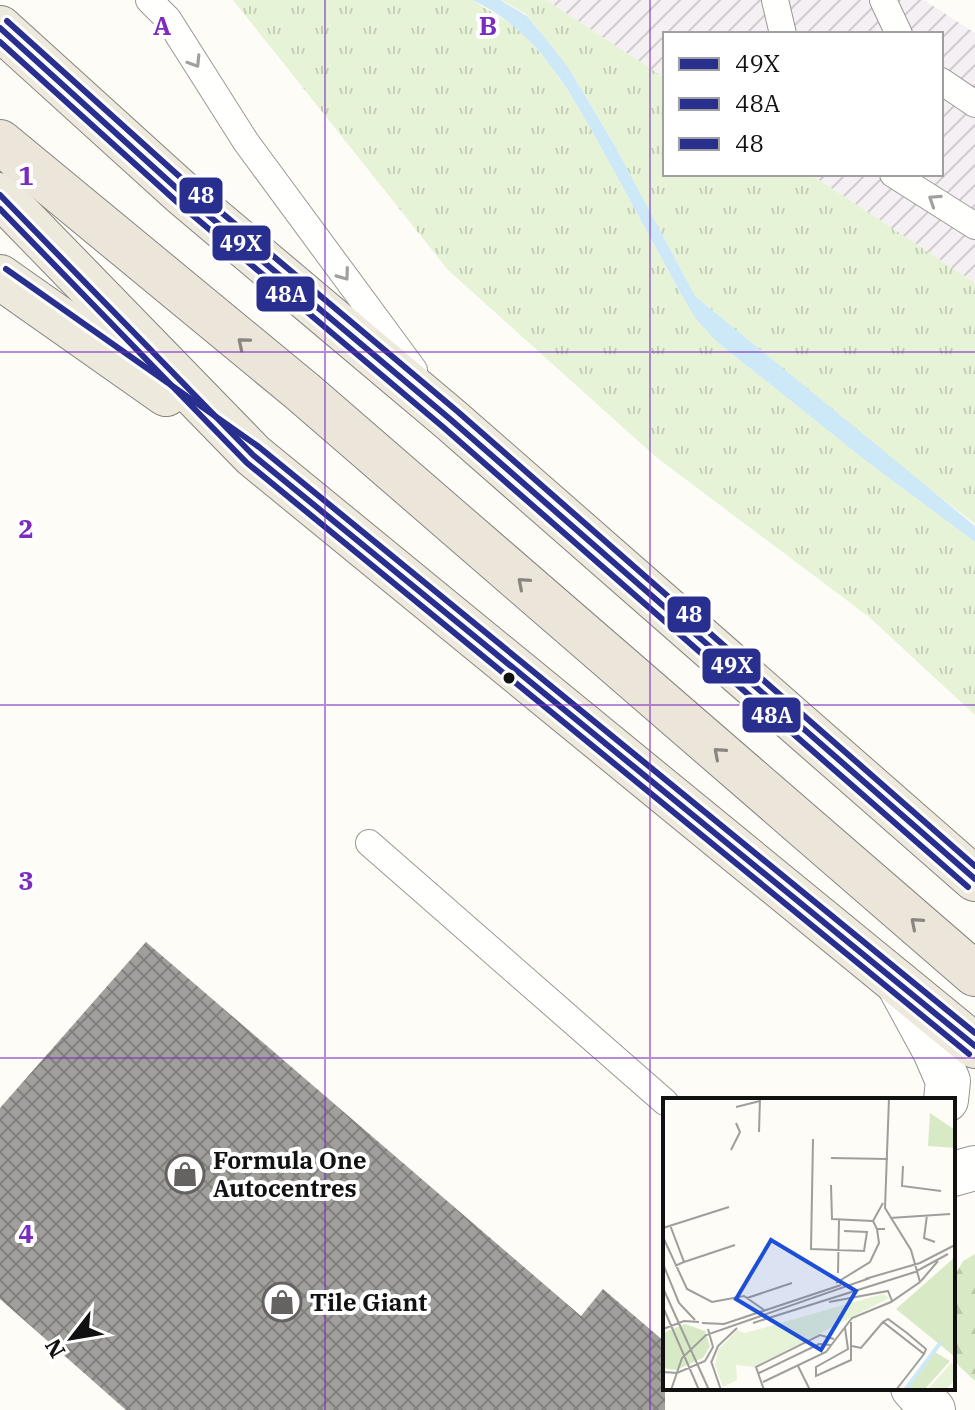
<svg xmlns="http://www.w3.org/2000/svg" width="975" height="1410" font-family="'IBM Plex Serif',serif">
  <defs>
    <pattern id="industrial-furrows" width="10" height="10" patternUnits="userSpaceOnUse" patternTransform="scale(2)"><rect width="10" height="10" fill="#f5f0f3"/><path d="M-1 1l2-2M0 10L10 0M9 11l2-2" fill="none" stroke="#d1cdcf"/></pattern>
    <pattern id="grass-tufts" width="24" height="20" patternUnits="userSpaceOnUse" patternTransform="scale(2)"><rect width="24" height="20" fill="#e7f3d7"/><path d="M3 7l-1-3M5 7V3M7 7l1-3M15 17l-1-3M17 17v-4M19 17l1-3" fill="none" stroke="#c5cfb8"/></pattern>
    <pattern id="forest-firs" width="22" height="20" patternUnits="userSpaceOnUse" patternTransform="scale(2)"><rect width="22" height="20" fill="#d8eac5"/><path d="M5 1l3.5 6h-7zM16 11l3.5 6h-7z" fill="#b8c8a8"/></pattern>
    <pattern id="building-cross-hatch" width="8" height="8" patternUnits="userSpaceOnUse" patternTransform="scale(2)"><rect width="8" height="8" fill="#a19f9c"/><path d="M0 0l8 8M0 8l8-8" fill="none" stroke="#82807e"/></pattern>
  </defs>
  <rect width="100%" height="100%" fill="#fdfcf7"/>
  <polygon fill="url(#industrial-furrows)" points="546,0 924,0 975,33 975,283 810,174 941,174 941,34 665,34 665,78"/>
  <g fill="url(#grass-tufts)">
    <polygon points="233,0 472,0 518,28 549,63 579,107 681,294 716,341 866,461 975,542 975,715 869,617 656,457 448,270"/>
    <polygon points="501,0 546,0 665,78 665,174 810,174 975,283 975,524 900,466 695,296 615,146 568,67 526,14"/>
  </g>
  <polygon fill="url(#forest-firs)" points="975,1254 975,1381 959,1366 953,1357 953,1279 963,1261"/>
  <path fill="#cde8f7" d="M472,0H500L527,16L550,44L568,67L615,146L695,296L975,526V542L866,461L716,341L696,319L681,294C659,253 636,212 614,171C578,106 543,32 472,0Z"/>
  <polygon fill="url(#building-cross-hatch)" points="146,942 581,1316 603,1289 665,1342 665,1410 126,1410 0,1299 0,1108"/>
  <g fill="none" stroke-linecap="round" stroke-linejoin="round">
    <g stroke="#979795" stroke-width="28">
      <g id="service">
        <polyline points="149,0 168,19 246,142 414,370"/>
        <polyline points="775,0 783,34"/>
        <polyline points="883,0 899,34"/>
        <polyline points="941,81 975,104"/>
        <polyline points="893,174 975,226"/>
        <polyline points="369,843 665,1102"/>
      </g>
    </g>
    <g stroke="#979795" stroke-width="46">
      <g id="tertiary">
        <polyline points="898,983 935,1051 948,1081 946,1100"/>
        <polyline points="953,1174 975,1168"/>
        <polyline points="913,1388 933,1410"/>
      </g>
    </g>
    <g stroke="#858482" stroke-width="46">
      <g id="primary">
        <polyline points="0,28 183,194 450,419 975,879"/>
        <polyline points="0,195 253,455 975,1046"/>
        <polyline points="0,277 166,394"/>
      </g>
    </g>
    <g stroke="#858482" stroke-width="46">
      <polyline id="trunk" points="0,142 303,392 975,974"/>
    </g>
    <use href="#service" stroke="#fffffe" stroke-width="26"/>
    <use href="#tertiary" stroke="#fffffe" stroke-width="44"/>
    <use href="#primary" stroke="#ede9dc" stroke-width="44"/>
    <use href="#trunk" stroke="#ece5da" stroke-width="44"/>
    <g stroke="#fff" stroke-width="12">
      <g id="bus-1">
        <polyline points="0,28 183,194 450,419 975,879"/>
        <polyline points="0,195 253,455 975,1046"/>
      </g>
    </g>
    <g stroke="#fff" stroke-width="12">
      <g id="bus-2">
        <polyline points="0,42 177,202 443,427 968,887"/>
        <polyline points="0,209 247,463 969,1054"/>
      </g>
    </g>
    <g stroke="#fff" stroke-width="12">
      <g id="bus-3">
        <polyline points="7,21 190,186 457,411 975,866"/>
        <polyline points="6,269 259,447 975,1033"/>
      </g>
    </g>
    <use href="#bus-1" stroke="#282f8f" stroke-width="6"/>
    <use href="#bus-2" stroke="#282f8f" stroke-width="6"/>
    <use href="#bus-3" stroke="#282f8f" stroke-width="6"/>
  </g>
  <defs><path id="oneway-chevron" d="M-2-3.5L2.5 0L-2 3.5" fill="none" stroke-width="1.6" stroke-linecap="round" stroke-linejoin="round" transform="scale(2)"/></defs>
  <g stroke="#a0a09f">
    <use href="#oneway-chevron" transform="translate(195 62) rotate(58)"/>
    <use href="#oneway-chevron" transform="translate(934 200) rotate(-147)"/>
    <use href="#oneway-chevron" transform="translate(344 275) rotate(54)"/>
  </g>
  <g stroke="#898680">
    <use href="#oneway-chevron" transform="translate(243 343) rotate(-140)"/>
    <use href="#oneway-chevron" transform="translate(523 583) rotate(-139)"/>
    <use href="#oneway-chevron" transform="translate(719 753) rotate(-139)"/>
    <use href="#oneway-chevron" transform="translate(916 923) rotate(-139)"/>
  </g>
  <path fill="none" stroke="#7b2cbf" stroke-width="2" stroke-opacity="0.55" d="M325,0V1410M650,0V1410M0,352H975M0,705H975M0,1058H975"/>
  <defs>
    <g id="shop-ring" transform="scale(2)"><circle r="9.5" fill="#fff" stroke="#646362" stroke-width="1.5"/><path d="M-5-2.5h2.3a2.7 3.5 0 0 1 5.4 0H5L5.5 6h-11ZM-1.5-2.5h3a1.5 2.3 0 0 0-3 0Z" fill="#646362"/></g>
  </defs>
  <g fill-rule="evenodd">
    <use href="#shop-ring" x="185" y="1174"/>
    <use href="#shop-ring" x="282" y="1302"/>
  </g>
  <circle fill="#111" stroke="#fff" stroke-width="3" cx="509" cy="678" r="7"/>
  <g text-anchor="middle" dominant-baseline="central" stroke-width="8" stroke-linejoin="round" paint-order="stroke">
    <g font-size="24" font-weight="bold" fill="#111" stroke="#fff" text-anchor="start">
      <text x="213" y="1160">Formula One<tspan x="213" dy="28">Autocentres</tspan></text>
      <text x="310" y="1302">Tile Giant</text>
    </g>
  </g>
  <g transform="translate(663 1098)">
    <rect width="292" height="292" fill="#fdfcf7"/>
    <path d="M220,196L226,200L91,269L73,267L74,282L60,289L52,267L55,252L74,232L82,235ZM289,264L292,281L283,292H264Z" fill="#e7f3d7"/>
    <path d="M267,15L292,32V50L265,48ZM292,159V259L233,211ZM22,226L42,233L47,248L40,260L13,272L0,270V235ZM272,254L287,263L261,292H243Z" fill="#d8eac5"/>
    <path fill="none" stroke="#cde8f7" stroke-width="4" d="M242,292L278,244"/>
    <path fill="none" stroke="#9f9e9b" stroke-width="2" d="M73,9L97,3M96,34L97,0M150,41L148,151L201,153L204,134L181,133M68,52L77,34L73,25M168,60L225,61M240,68L239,88L278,93M168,87L169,121L210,123M220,105L210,123L214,131H222M264,117L261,140L272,144M227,120L287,116M7,127L21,164L12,168M0,130L66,109M0,139L24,191L49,204L81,198L101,212M21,164L72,147M0,166L16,205L32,222M175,175L176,122M202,181L257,165L292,147M258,183L275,163M173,185L207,164L216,145L214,131M0,190L46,292M84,200L129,185M166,204L225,193L229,203M0,209L36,292M220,224L225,221L244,235L263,251L261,256M39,225L61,226L178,187M90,225L252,174L285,156M182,230L185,251L153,269V278L188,262V224M0,231L21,223L36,224M189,248L198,250L220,224L261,256L233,292M48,263L58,292M48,265L55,248L74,230M135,268L147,292M0,274L14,275L42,263L50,249L45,231M96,275L156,246L168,247M100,284L163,254L189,220L228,204L257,184L248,152L222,110L226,0M8,292L19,260L43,237L207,180M101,292L93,269L157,237L171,241"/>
    <path fill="#1d4ed8" fill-opacity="0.15" stroke="#1d4ed8" stroke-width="4" d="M108,142L193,193L158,252L73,201Z"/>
    <rect width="292" height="292" fill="none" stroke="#111" stroke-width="4"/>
  </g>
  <g font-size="26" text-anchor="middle" font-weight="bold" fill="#7b2cbf" stroke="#fff" stroke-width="8" stroke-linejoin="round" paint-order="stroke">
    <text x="162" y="35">A</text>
    <text x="488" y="35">B</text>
    <text x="26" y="185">1</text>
    <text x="26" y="538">2</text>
    <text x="26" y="890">3</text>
    <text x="26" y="1243">4</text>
  </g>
  <g stroke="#fff" stroke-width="3">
    <rect x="178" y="176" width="46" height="39" rx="8" fill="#282f8f"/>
    <rect x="211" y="224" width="61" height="38" rx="8" fill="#282f8f"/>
    <rect x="255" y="275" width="61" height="38" rx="8" fill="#282f8f"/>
    <rect x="666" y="595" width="46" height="39" rx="8" fill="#282f8f"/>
    <rect x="701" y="647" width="61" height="38" rx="8" fill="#282f8f"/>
    <rect x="741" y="696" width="61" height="38" rx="8" fill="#282f8f"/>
  </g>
  <g font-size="22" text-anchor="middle" font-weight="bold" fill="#fff">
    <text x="201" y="203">48</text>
    <text x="241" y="251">49X</text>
    <text x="286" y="302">48A</text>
    <text x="689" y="622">48</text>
    <text x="732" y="673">49X</text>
    <text x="772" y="723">48A</text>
  </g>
  <rect x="663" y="32" width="280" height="144" fill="#ffffff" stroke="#a0a0a0" stroke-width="2"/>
  <rect x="679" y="58" width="40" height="12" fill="#282f8f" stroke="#a0a0a0" stroke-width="2"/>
  <text x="735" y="72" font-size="24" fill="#111111">49X</text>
  <rect x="679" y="98" width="40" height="12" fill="#282f8f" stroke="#a0a0a0" stroke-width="2"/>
  <text x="735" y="112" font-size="24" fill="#111111">48A</text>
  <rect x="679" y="138" width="40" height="12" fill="#282f8f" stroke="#a0a0a0" stroke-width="2"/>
  <text x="735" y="152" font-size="24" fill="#111111">48</text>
  <g transform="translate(72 1338) rotate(239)" stroke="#ffffff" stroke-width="6" paint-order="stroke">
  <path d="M0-6L14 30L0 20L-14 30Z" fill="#111111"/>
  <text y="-12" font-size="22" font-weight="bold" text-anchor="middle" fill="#111111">N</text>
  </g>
</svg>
